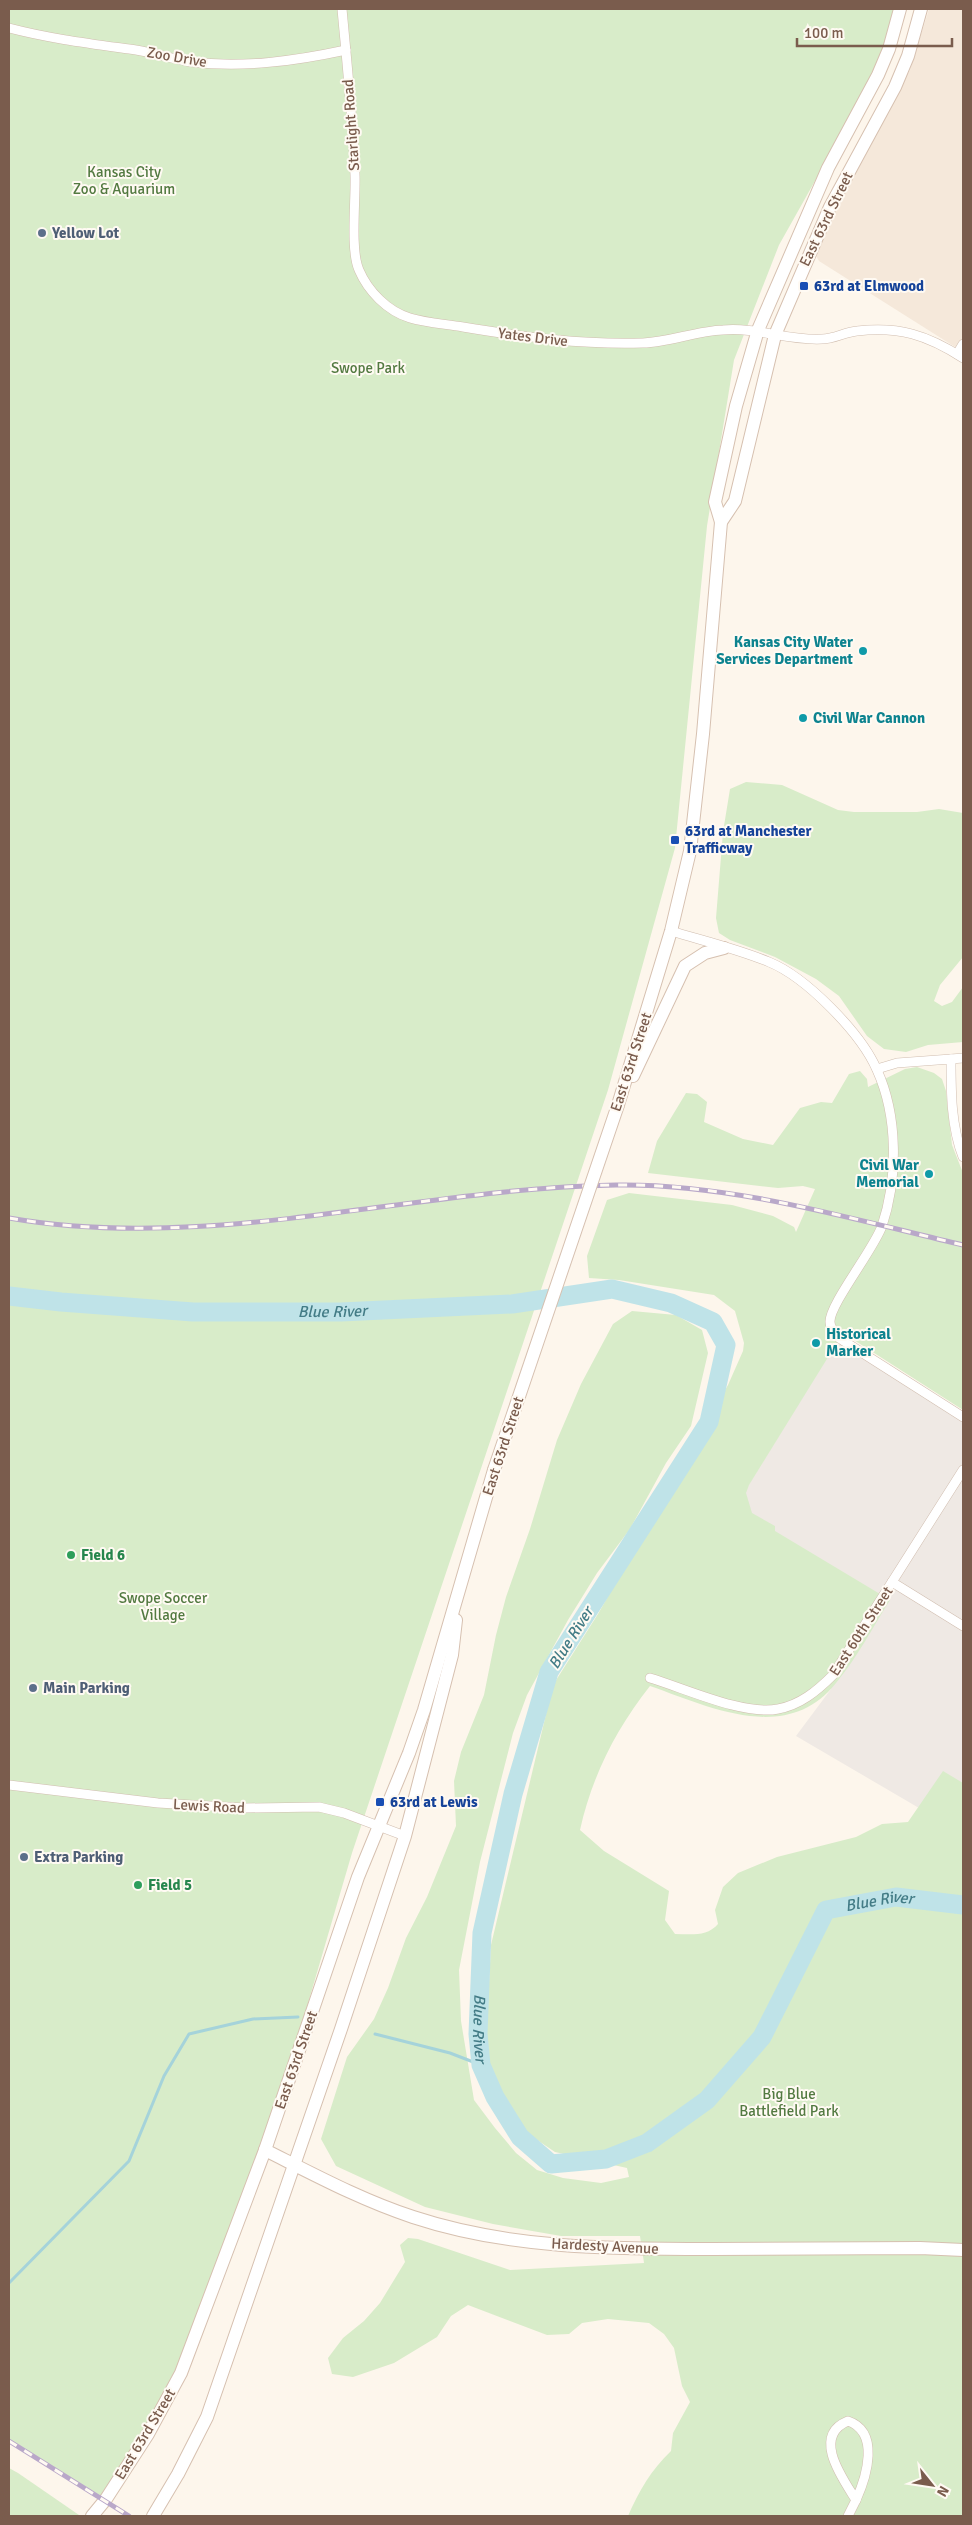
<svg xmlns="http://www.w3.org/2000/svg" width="972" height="2525" font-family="Signika,sans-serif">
  <rect width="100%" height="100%" fill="#fdf6ec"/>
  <polygon fill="#f5e8da" points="929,9 963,9 963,352 819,261 815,254 817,245 910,70"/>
  <polygon fill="#efe9e4" points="839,1338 963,1411 963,1818 919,1808 796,1736 831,1689 735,1507"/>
  <g fill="#d8ecc9">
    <polygon points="9,9 899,9 889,49 779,245 734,360 707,526 675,848 608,1090 352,1853 265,2150 181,2373 106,2499 9,2440"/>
    <polygon points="746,782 782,785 838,810 854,812 917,812 939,809 963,813 963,957 940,985 934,1001 942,1006 952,1002 963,987 963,1042 928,1045 906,1052 884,1049 867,1036 839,996 816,979 775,957 730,940 719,933 716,918 723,832 730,789"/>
    <path d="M917,1067L934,1073L942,1079L946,1091L952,1145L963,1173V1410L843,1333L749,1485L746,1493L752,1513L775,1526V1531L890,1600C873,1627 857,1658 836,1683C787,1745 710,1707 650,1686C616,1729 592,1776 580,1830L604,1851L669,1891L665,1920L675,1934C691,1934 707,1937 718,1924L715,1910L723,1887L738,1873L777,1857L856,1837L882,1824L908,1822L943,1771L963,1783V2516H628C639,2491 651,2470 671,2451L673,2433L690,2402L682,2386L674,2348L664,2334L649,2323L608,2319L582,2323L569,2334L547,2335L468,2305L451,2316L437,2337L394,2363L353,2377L332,2374L328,2358L343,2338L364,2321L380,2303L405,2262L400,2245L408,2238L418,2239L510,2270L644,2263L640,2236H561L493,2224L425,2207L336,2166L321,2139L347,2057L374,2019L388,1988L406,1938L427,1897L456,1826L454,1781L461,1752L484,1695L496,1635L506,1597L530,1529L557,1440L581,1384L613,1324L632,1311L676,1315L702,1330L708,1353L691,1426L666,1463L630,1529L597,1573L568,1620L527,1695L513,1733L480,1862L459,1970L461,2021L474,2100L495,2128L516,2153L537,2170L563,2178L601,2183L629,2177L627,2168L555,2152L500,2115L484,2079L491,1945L553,1685L598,1614L728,1385L743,1351L744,1343L735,1311L714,1295L619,1280L589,1278L587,1256L607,1200L629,1193L732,1205L773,1216L794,1227L796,1232L815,1189L803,1186L778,1188L648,1173L657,1141L686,1093L697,1094L707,1102L704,1122L743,1139L773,1145L800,1108L821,1102L832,1103L849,1074L860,1071L867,1079L868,1087L905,1069Z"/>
    <polygon points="9,2468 18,2473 79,2515 9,2516"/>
  </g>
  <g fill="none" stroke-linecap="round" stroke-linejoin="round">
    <g stroke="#a5d3da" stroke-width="3">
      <polyline points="375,2034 450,2053 481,2065"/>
      <polyline points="9,2283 129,2161 164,2076 189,2034 253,2019 298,2017"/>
    </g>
    <path stroke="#bfe3e8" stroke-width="19" id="s1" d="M9,1296L61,1302L193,1312H341L512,1304L612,1289L671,1303L713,1322L726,1345L709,1422L549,1672L513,1794L482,1933L478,2034L481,2065L495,2097L520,2137L551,2164L606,2159L647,2143L707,2100L762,2037L826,1910L896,1897L963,1905"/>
    <g stroke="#d1beb0" stroke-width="10">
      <g id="minor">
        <path d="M342,9C347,64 353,120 355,175C356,199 350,250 359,270C368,291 387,311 410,318C427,323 446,324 463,327C523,337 583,345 643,343C670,342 696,331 723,330C757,327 788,341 822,339C834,339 845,332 857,331C899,326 927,335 963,358"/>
        <path d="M9,28C51,39 93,44 136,50C155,53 173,59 191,62C244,68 295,61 346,50"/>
        <polyline points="957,354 963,344"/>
        <path d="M671,931C704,941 738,949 769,962C806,977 861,1033 877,1070C898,1116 898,1178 882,1226C874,1249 829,1305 830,1322C830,1328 835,1333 839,1338L963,1417"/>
        <polyline points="951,1059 963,1058"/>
        <path d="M877,1069L897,1063L951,1059C951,1092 951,1126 963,1157"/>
        <polyline points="892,1582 963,1626"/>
        <path d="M650,1678C684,1688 744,1716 778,1709C800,1705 817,1691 833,1675L963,1470"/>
        <polyline points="9,1785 158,1803 245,1808 319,1807 344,1813 405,1836"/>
        <path d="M848,2421C880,2432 867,2476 856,2500C843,2479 811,2436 848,2421Z"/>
        <polyline points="848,2516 856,2500"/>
      </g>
    </g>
    <g stroke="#d6c0b0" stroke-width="14">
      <g id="secondary">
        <polyline points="721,522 715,502 736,406 758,330 828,168 878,75 889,49 900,9"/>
        <polyline points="633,1076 685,966 705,953 724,948"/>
        <polyline points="618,1105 671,931 690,851 703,734 721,522 735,501 775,335 830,207 895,87 908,56 921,9"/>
        <path d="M265,2150C313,2174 361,2200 413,2217C510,2249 612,2249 712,2249C782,2249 851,2248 920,2248L963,2250"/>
        <polyline points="92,2516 106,2499 148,2434 181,2373 265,2150 358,1877 409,1753 424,1710 494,1470"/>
        <polyline points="153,2516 178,2474 207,2417 341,2029 405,1836 452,1655 456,1620"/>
      </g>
    </g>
    <use href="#minor" stroke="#fff" stroke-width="9"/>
    <use href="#secondary" stroke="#fff" stroke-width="12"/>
    <g stroke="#b9a8c9" stroke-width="5">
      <g id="rail">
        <path d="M9,1218C211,1253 414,1188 616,1185C730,1183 852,1219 963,1245"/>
        <polyline points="9,2441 129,2516"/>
      </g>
    </g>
    <use href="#rail" stroke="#fffaf3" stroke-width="3" stroke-dasharray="9" stroke-linecap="butt"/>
    <g stroke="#d6c0b0" stroke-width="14" stroke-linecap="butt">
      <polyline id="secondary-bridge" points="494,1470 618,1105"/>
    </g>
    <use href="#secondary-bridge" stroke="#fff" stroke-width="12"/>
  </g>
  <g fill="#5c6f8a" stroke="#fffaf3" stroke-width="2">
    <circle cx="42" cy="233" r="5"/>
    <circle cx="33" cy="1688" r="5"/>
    <circle cx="24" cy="1857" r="5"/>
  </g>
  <g fill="#1a4fb4" stroke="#fffaf3" stroke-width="2">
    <rect x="799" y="281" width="10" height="10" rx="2.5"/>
    <rect x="670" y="835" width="10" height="10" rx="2.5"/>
    <rect x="375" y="1797" width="10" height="10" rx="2.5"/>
  </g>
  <g fill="#0f9aa8" stroke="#fffaf3" stroke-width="2">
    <circle cx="863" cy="651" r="5"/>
    <circle cx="803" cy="718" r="5"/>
    <circle cx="929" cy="1174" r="5"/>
    <circle cx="816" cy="1343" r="5"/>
  </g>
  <g fill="#2e9e5b" stroke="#fffaf3" stroke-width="2">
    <circle cx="71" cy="1555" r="5"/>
    <circle cx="138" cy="1885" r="5"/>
  </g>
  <g text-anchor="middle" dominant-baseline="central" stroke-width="4" stroke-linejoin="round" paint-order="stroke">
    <g font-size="15" fill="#7a5c4d" stroke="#fffaf3">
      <text transform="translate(177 57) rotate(10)">Zoo Drive</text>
      <text transform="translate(351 125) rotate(-94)">Starlight Road</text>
      <text transform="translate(826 219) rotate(-64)">East 63rd Street</text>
      <text transform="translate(533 337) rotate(7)">Yates Drive</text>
      <text transform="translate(631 1062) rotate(-72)">East 63rd Street</text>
      <text transform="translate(503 1446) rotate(-72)">East 63rd Street</text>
      <text transform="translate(861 1631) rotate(-57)">East 60th Street</text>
      <text transform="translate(209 1806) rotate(3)">Lewis Road</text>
      <text transform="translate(296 2060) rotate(-71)">East 63rd Street</text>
      <text transform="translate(605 2246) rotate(3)">Hardesty Avenue</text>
      <text transform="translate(145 2434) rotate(-59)">East 63rd Street</text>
    </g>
    <g font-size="15" fill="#537a41" stroke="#fffaf3">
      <text x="124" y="172">Kansas City<tspan x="124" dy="17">Zoo &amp; Aquarium</tspan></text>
      <text x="368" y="368">Swope Park</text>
      <text x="163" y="1598">Swope Soccer<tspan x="163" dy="17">Village</tspan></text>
      <text x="789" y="2094">Big Blue<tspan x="789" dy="17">Battlefield Park</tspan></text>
    </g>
    <g font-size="15" font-weight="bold" fill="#4e5e75" stroke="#fffaf3" text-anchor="start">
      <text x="52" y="233">Yellow Lot</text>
      <text x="43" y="1688">Main Parking</text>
      <text x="34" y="1857">Extra Parking</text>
    </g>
    <g font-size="15" font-weight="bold" fill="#164399" stroke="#fffaf3" text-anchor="start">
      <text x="814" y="286">63rd at Elmwood</text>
      <text x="685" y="831">63rd at Manchester<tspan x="685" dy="17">Trafficway</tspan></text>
      <text x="390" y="1802">63rd at Lewis</text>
    </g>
    <g font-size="15" font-weight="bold" fill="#0d838f" stroke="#fffaf3" text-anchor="end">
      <text x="853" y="642">Kansas City Water<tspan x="853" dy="17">Services Department</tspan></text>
      <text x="813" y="718" text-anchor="start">Civil War Cannon</text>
      <text x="919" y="1165">Civil War<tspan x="919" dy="17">Memorial</tspan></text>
      <text x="826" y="1334" text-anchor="start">Historical<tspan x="826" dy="17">Marker</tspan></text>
    </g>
    <g font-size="15" font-weight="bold" fill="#27864d" stroke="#fffaf3" text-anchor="start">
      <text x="81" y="1555">Field 6</text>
      <text x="148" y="1885">Field 5</text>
    </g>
    <g font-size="16" font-style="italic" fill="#437c86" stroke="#fffaf3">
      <text stroke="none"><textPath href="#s1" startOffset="324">Blue River</textPath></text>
      <text transform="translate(571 1638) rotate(-58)">Blue River</text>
      <text stroke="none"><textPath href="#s1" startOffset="2092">Blue River</textPath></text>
      <text stroke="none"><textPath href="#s1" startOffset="1479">Blue River</textPath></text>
    </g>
  </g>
  <rect width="972" height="2525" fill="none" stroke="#7a5c4d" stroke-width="20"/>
  <g transform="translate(932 2485) rotate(120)" stroke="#fffaf3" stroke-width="4" paint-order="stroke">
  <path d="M0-4L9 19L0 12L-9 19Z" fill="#7a5c4d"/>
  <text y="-8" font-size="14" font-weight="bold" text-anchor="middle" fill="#7a5c4d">N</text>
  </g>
  <path d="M797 38v8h155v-8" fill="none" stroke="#7a5c4d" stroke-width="2.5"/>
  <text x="804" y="38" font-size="15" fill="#7a5c4d" stroke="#fffaf3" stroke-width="4" paint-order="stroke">100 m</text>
</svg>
